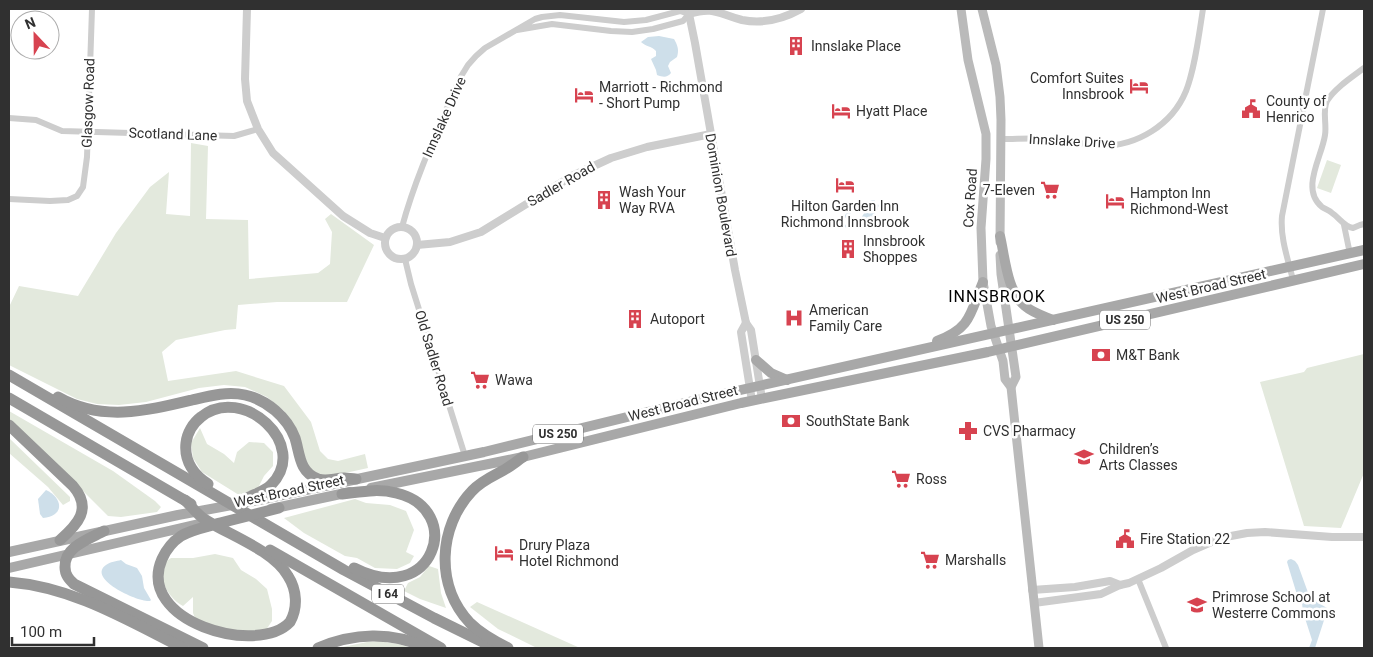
<svg xmlns="http://www.w3.org/2000/svg" width="1373" height="657" font-family="Roboto,sans-serif">
  <rect width="100%" height="100%" fill="#fff"/>
  <g fill="#e3e9dd">
    <polygon points="191,143 208,146 206,219 248,220 249,279 318,273 330,264 332,232 325,219 331,214 374,245 347,302 277,302 238,305 236,329 225,330 176,340 162,352 168,381 236,371 284,386 311,422 320,451 328,459 338,461 365,454 368,468 336,475 322,475 310,470 304,461 296,429 284,411 267,397 245,387 224,385 199,388 146,402 119,405 97,404 77,399 9,365 9,307 19,286 78,296 116,233 150,187 169,172 166,214 190,216"/>
    <polygon points="1327,160 1341,165 1331,193 1317,188"/>
    <polygon points="1364,354 1364,473 1341,528 1304,526 1260,382 1304,372 1307,368"/>
    <polygon points="9,411 113,471 155,501 161,507 157,512 121,517 108,516 52,460 9,419"/>
    <polygon points="200,428 207,444 224,454 234,463 237,452 249,442 264,443 273,452 273,466 264,476 258,488 239,495 202,472 193,458 191,443"/>
    <polygon points="9,438 70,497 70,501 63,505 48,487 9,453"/>
    <polygon points="355,499 366,503 390,505 406,511 414,530 406,552 414,556 410,563 397,569 375,568 357,558 345,556 304,533 284,518"/>
    <path d="M215,554L233,558L241,570L256,579L267,589L272,609V621L266,630L249,638L197,623L193,613V597L183,606C174,602 164,589 163,579C162,574 165,567 165,562L171,558H193Z"/>
    <polygon points="429,566 438,569 441,593 446,608 420,599 404,591 408,583 420,577"/>
    <polygon points="477,602 580,648 537,648 498,629 470,607"/>
    <polygon points="379,641 398,644 412,648 338,648 367,642"/>
  </g>
  <g fill="#cedfea">
    <path d="M659,36L674,39C678,46 679,50 677,57L670,62L668,66L671,73C667,78 663,77 657,75L656,70L651,59L656,56V51C652,46 646,47 641,42L648,37Z"/>
    <path d="M872,200H875L873,204L881,205L878,207V210L874,211L877,224L874,222L871,215L869,220L856,221L853,226L847,228L845,227L844,223L847,227L851,226L854,217L861,218L865,212L862,211L857,207C849,208 853,211 850,215L847,216L842,221V219C845,214 850,210 854,206L858,205L861,208L866,206V203Z"/>
    <path d="M46,490C63,498 65,516 43,518L40,514L38,499Z"/>
    <polygon points="1291,559 1295,561 1298,565 1310,598 1327,608 1327,611 1315,648 1309,648 1312,640 1303,612 1302,603 1298,598 1287,562 1288,560"/>
    <path d="M121,560L126,564L137,568L142,576L144,588L151,600L150,601C140,603 86,579 106,565C110,562 117,561 121,560Z"/>
  </g>
  <g fill="none" stroke-linecap="round" stroke-linejoin="round">
    <g stroke="#cdcdcd" stroke-width="6">
      <path d="M1364,68C1352,77 1335,88 1327,101C1322,111 1327,124 1325,135C1322,157 1300,189 1322,207C1325,209 1329,210 1332,213C1340,218 1343,226 1353,228L1360,225L1364,224"/>
      <polyline points="9,118 36,120 62,131 234,136 258,129"/>
      <path d="M1001,139C1020,139 1040,137 1059,140C1073,141 1086,145 1101,146C1137,146 1172,125 1186,91C1195,68 1199,34 1203,9"/>
      <polyline points="9,199 50,201 68,200 77,196 83,187 87,157 92,9"/>
      <polyline points="1344,225 1350,254"/>
      <path d="M402,227C416,175 439,127 460,78L468,65L476,56L485,48L535,19L542,17L560,15L624,22L646,20L680,11L689,14L683,21L653,29L632,32L611,31L552,24L517,30"/>
      <polyline points="405,259 411,284 465,456"/>
      <path d="M1293,280C1288,259 1280,238 1282,216L1323,9"/>
      <polyline points="1138,579 1166,648"/>
    </g>
    <g stroke="#cdcdcd" stroke-width="8">
      <polyline points="247,9 245,79 247,101 258,129 273,153 343,216 370,233 385,238"/>
      <polyline points="688,9 695,43 735,270 746,323 751,330 762,399"/>
      <path d="M689,14C715,6 718,14 742,20C762,24 783,19 801,9"/>
      <circle cx="401" cy="243" r="16"/>
      <polyline points="417,245 450,242 481,232 572,176 611,158 647,147 711,134"/>
      <polyline points="746,323 741,332 752,401"/>
      <polyline points="1032,590 1075,587 1110,581 1120,585"/>
      <polyline points="1034,603 1101,594 1120,585 1129,583 1161,568 1193,550 1216,540 1231,536 1247,533 1265,532 1332,537 1364,537"/>
    </g>
    <g stroke="#bababa" stroke-width="9">
      <polyline points="961,9 968,60 986,134 986,159 981,228 983,282 991,326 1003,361 1005,379 1011,387 1039,648"/>
      <polyline points="982,9 996,65 1000,97 1001,120 1000,242"/>
      <polyline points="1000,255 1001,274 1016,377 1011,387"/>
    </g>
    <g stroke="#a8a8a8" stroke-width="10">
      <path d="M1000,236C1005,257 1007,292 1025,306C1033,313 1044,316 1053,320"/>
      <path d="M937,341C972,328 970,313 983,282"/>
      <polyline points="756,360 771,373 787,380"/>
      <polyline points="371,488 523,457 741,403 988,352 1364,264"/>
      <polyline points="271,509 350,492"/>
      <polyline points="9,552 178,515 259,500 484,452 705,398 1364,250"/>
      <polyline points="9,568 203,523"/>
    </g>
    <g stroke="#979797" stroke-width="11">
      <polyline points="9,375 344,570 434,618 495,648"/>
      <path d="M58,397C102,422 146,411 192,400C209,396 227,391 245,395C267,400 287,417 295,438C300,454 299,472 318,479C327,482 335,478 344,478C348,478 352,479 356,479"/>
      <polyline points="9,398 191,504"/>
      <path d="M9,425L73,486C93,509 77,525 60,540"/>
      <path d="M208,484C194,475 184,461 186,443C187,433 193,423 201,417C242,383 311,445 271,485C265,491 258,493 251,496C246,498 242,501 238,504"/>
      <path d="M342,494C360,492 378,488 396,493C466,509 434,609 354,568"/>
      <path d="M185,500C191,506 197,514 204,519C229,535 273,550 288,576C297,590 298,608 290,622C257,657 135,621 162,559C166,550 172,542 181,536C193,529 207,527 220,523C239,518 259,513 279,508"/>
      <path d="M104,531C89,539 64,547 65,567C65,575 69,579 74,584L203,648"/>
      <polyline points="270,550 441,648"/>
      <path d="M9,582C73,587 127,620 183,648"/>
      <path d="M318,648C353,633 392,631 427,648"/>
      <path d="M508,648C494,641 481,634 470,623C435,586 438,527 472,491C481,481 493,476 504,470C511,466 517,461 523,457"/>
    </g>
  </g>
  <defs>
    <g id="building-bare" transform="scale(1.5)"><path d="M-4-6H4V6H1V3H-1V6H-4ZM-2.5-4.3h1.7v1.8h-1.7ZM.8-4.3h1.7v1.8H.8ZM-2.5-1h1.7V.8h-1.7ZM.8-1h1.7V.8H.8Z" fill="#d74350" stroke="#fff" stroke-width="2.5" paint-order="stroke"/></g>
    <g id="hotel-bare" transform="scale(1.5)"><path d="M-6-4.5h1.5V1H6V5H4.5V3h-9V5H-6ZM-4 0a1.8 1.8 0 1 1 3.6 0ZM.5 0V-2.5h3Q6-2.5 6 0Z" fill="#d74350" stroke="#fff" stroke-width="2.5" paint-order="stroke"/></g>
    <g id="civic-bare" transform="scale(1.5)"><path d="M-.6-6.5H3V-4.5H.6V-3L4-1V1h2V6H-6V1h2V-1L-.6-3ZM-1.2 2.5V6h2.4V2.5Z" fill="#d74350" stroke="#fff" stroke-width="2.5" paint-order="stroke"/></g>
    <g id="supermarket-bare" transform="scale(1.5)"><path d="M-6-5.5h2.5l.6 2H6L4.5 2H-2.5L-4.4-4H-6ZM-1.5 3.2a1.3 1.3 0 1 0 .1 0ZM3 3.2a1.3 1.3 0 1 0 .1 0Z" fill="#d74350" stroke="#fff" stroke-width="2.5" paint-order="stroke"/></g>
    <g id="hospital-bare" transform="scale(1.5)"><path d="M-5-5h3v3.5h4V-5h3V5h-3V1.5h-4V5h-3Z" fill="#d74350" stroke="#fff" stroke-width="2.5" paint-order="stroke"/></g>
    <g id="bank-bare" transform="scale(1.5)"><path d="M-6-4H6V4H-6ZM0-2.3a2.3 2.3 0 1 0 0 4.6a2.3 2.3 0 1 0 0-4.6Z" fill="#d74350" stroke="#fff" stroke-width="2.5" paint-order="stroke"/></g>
    <g id="pharmacy-bare" transform="scale(1.5)"><path d="M-2-6h4v4h4v4h-4v4h-4v-4h-4v-4h4Z" fill="#d74350" stroke="#fff" stroke-width="2.5" paint-order="stroke"/></g>
    <g id="school-bare" transform="scale(1.5)"><path d="M0-5L7-2L0 1L-7-2ZM-4 1L0 2.5L4 1V4Q0 6-4 4Z" fill="#d74350" stroke="#fff" stroke-width="2.5" paint-order="stroke"/></g>
  </defs>
  <g fill-rule="evenodd">
    <use href="#building-bare" x="796" y="46"/>
    <use href="#hotel-bare" x="1139" y="86"/>
    <use href="#hotel-bare" x="584" y="95"/>
    <use href="#civic-bare" x="1251" y="109"/>
    <use href="#hotel-bare" x="841" y="111"/>
    <use href="#hotel-bare" x="845" y="185"/>
    <use href="#supermarket-bare" x="1050" y="190"/>
    <use href="#building-bare" x="604" y="200"/>
    <use href="#hotel-bare" x="1115" y="201"/>
    <use href="#building-bare" x="848" y="249"/>
    <use href="#hospital-bare" x="794" y="318"/>
    <use href="#building-bare" x="635" y="319"/>
    <use href="#bank-bare" x="1101" y="355"/>
    <use href="#supermarket-bare" x="480" y="380"/>
    <use href="#bank-bare" x="791" y="421"/>
    <use href="#pharmacy-bare" x="968" y="431"/>
    <use href="#school-bare" x="1084" y="457"/>
    <use href="#supermarket-bare" x="901" y="479"/>
    <use href="#civic-bare" x="1125" y="539"/>
    <use href="#hotel-bare" x="504" y="553"/>
    <use href="#supermarket-bare" x="930" y="560"/>
    <use href="#school-bare" x="1197" y="605"/>
  </g>
  <g text-anchor="middle" dominant-baseline="central" stroke-width="5" stroke-linejoin="round" paint-order="stroke">
    <g fill="#fff" stroke="#6e6e6e" stroke-width="1">
      <rect x="1100" y="310.5" width="50" height="19" rx="4"/>
      <rect x="533" y="424.5" width="50" height="19" rx="4"/>
      <rect x="372" y="584.5" width="32" height="19" rx="4"/>
    </g>
    <g font-size="12" font-weight="bold" fill="#303030">
      <text x="1125" y="320">US 250</text>
      <text x="558" y="434">US 250</text>
      <text x="388" y="594">I 64</text>
    </g>
    <g font-size="14" fill="#303030" stroke="#fff" text-anchor="start">
      <text x="811" y="46">Innslake Place</text>
      <text x="1124" y="78" text-anchor="end">Comfort Suites<tspan x="1124" dy="16">Innsbrook</tspan></text>
      <text x="599" y="87">Marriott - Richmond<tspan x="599" dy="16">- Short Pump</tspan></text>
      <text x="1266" y="101">County of<tspan x="1266" dy="16">Henrico</tspan></text>
      <text x="856" y="111">Hyatt Place</text>
      <text x="1035" y="190" text-anchor="end">7-Eleven</text>
      <text x="619" y="192">Wash Your<tspan x="619" dy="16">Way RVA</tspan></text>
      <text x="1130" y="193">Hampton Inn<tspan x="1130" dy="16">Richmond-West</tspan></text>
      <text x="845" y="206" text-anchor="middle">Hilton Garden Inn<tspan x="845" dy="16">Richmond Innsbrook</tspan></text>
      <text x="863" y="241">Innsbrook<tspan x="863" dy="16">Shoppes</tspan></text>
      <text x="809" y="310">American<tspan x="809" dy="16">Family Care</tspan></text>
      <text x="650" y="319">Autoport</text>
      <text x="1116" y="355">M&amp;T Bank</text>
      <text x="495" y="380">Wawa</text>
      <text x="806" y="421">SouthState Bank</text>
      <text x="983" y="431">CVS Pharmacy</text>
      <text x="1099" y="449">Children’s<tspan x="1099" dy="16">Arts Classes</tspan></text>
      <text x="916" y="479">Ross</text>
      <text x="1140" y="539">Fire Station 22</text>
      <text x="519" y="545">Drury Plaza<tspan x="519" dy="16">Hotel Richmond</tspan></text>
      <text x="945" y="560">Marshalls</text>
      <text x="1212" y="597">Primrose School at<tspan x="1212" dy="16">Westerre Commons</tspan></text>
    </g>
    <g font-size="14" fill="#303030" stroke="#fff">
      <text transform="translate(88 103) rotate(-88)">Glasgow Road</text>
      <text transform="translate(444 117) rotate(-66)">Innslake Drive</text>
      <text transform="translate(173 134) rotate(2)">Scotland Lane</text>
      <text transform="translate(1072 141) rotate(3)">Innslake Drive</text>
      <text transform="translate(561 184) rotate(-30)">Sadler Road</text>
      <text transform="translate(721 195) rotate(80)">Dominion Boulevard</text>
      <text transform="translate(970 198) rotate(-86)">Cox Road</text>
      <text transform="translate(1211 286) rotate(-13)">West Broad Street</text>
      <text transform="translate(434 358) rotate(73)">Old Sadler Road</text>
      <text transform="translate(683 403) rotate(-14)">West Broad Street</text>
      <text transform="translate(289 491) rotate(-12)">West Broad Street</text>
    </g>
    <g font-size="16" letter-spacing="1" fill="#000" stroke="#fff">
      <text x="997" y="296">INNSBROOK</text>
    </g>
  </g>
  <rect width="1373" height="657" fill="none" stroke="#303030" stroke-width="20"/>
  <g transform="translate(35 35) rotate(338)"><circle r="24" fill="#ffffff" stroke="#acacac"/>
  <path d="M0-4L9 19L0 12L-9 19Z" fill="#d74350"/>
  <text y="-8" font-size="14" font-weight="bold" text-anchor="middle" fill="#303030">N</text>
  </g>
  <path d="M12 637v8h82v-8" fill="none" stroke="#303030" stroke-width="2.5"/>
  <text x="20" y="637" font-size="15" fill="#303030" stroke="#ffffff" stroke-width="4" paint-order="stroke">100 m</text>
</svg>
